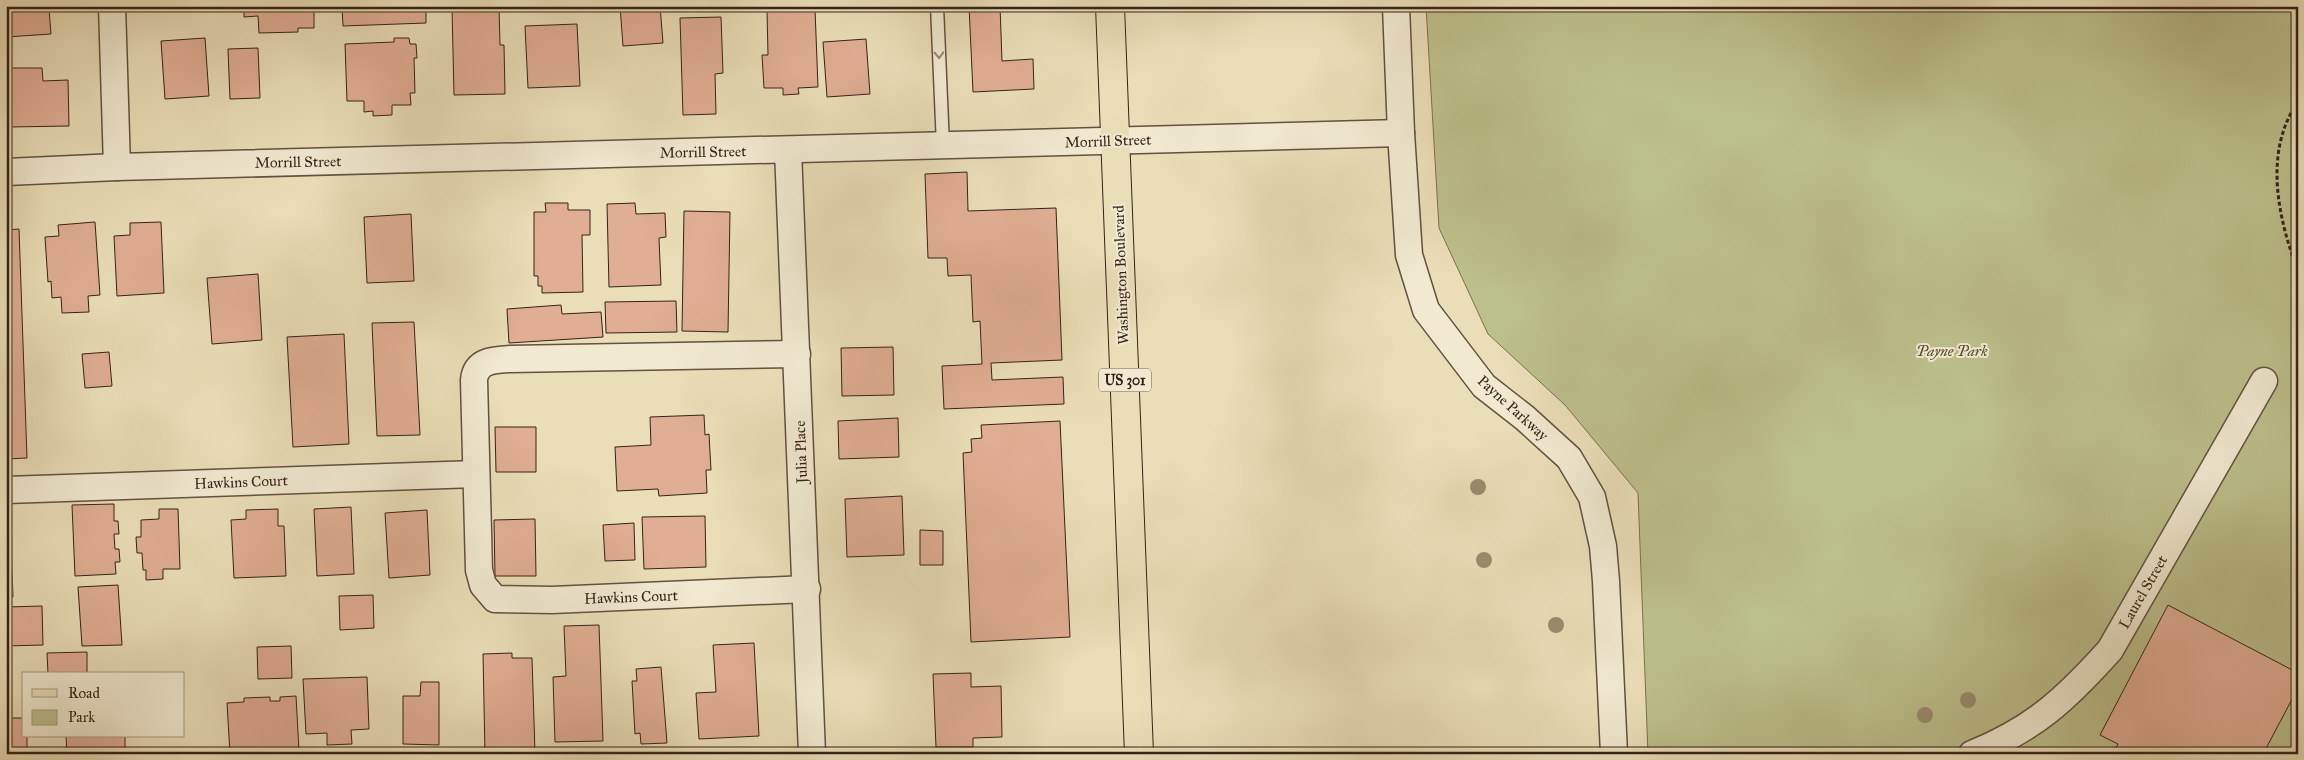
<svg xmlns="http://www.w3.org/2000/svg" width="2304" height="760" font-family="'IM FELL Great Primer',serif">
  <rect width="100%" height="100%" fill="#eadeb8"/>
  <filter id="stains"><feTurbulence type="fractalNoise" baseFrequency=".004" numOctaves="4"/><feColorMatrix values="0 0 0 0 .2 0 0 0 0 .09 0 0 0 0 .02 0 0 0 .5 -.17"/></filter>
  <radialGradient id="worn" r=".72"><stop offset=".6" stop-color="#630" stop-opacity="0"/><stop offset="1" stop-color="#630" stop-opacity=".3"/></radialGradient>
  <polygon fill="#bcc08b" stroke="#797152" points="1426,6 2298,6 2298,754 1648,754 1638,493 1565,405 1488,334 1439,228"/>
  <g fill="#e0ae94" stroke="#362219">
    <polygon points="6,6 66,6 66,8 49,9 51,34 6,37"/>
    <polygon points="244,6 314,6 314,28 298,28 298,32 259,33 258,16 244,17"/>
    <polygon points="342,6 426,6 426,23 343,26"/>
    <polygon points="620,6 660,6 663,43 623,46"/>
    <polygon points="969,6 1000,6 1002,61 1033,59 1034,89 973,92"/>
    <polygon points="499,7 500,45 504,45 505,94 454,95 452,8"/>
    <polygon points="815,9 818,87 798,88 799,94 783,95 783,88 764,88 762,55 768,55 767,11"/>
    <polygon points="721,17 723,73 715,74 716,114 683,115 680,18"/>
    <polygon points="577,24 580,86 528,88 525,26"/>
    <polygon points="205,38 209,96 165,99 161,41"/>
    <polygon points="394,38 409,38 410,44 416,44 417,58 414,58 415,93 410,93 411,105 392,105 392,115 373,116 373,111 364,112 364,101 347,101 345,44 394,42"/>
    <polygon points="866,39 870,94 827,97 823,42"/>
    <polygon points="258,48 260,98 230,99 228,49"/>
    <polygon points="7,68 42,68 43,81 68,80 69,126 8,127"/>
    <polygon points="967,172 968,211 1056,208 1062,360 991,363 992,380 1063,377 1064,404 944,409 942,366 982,364 980,321 973,322 971,275 948,276 947,258 928,258 925,174"/>
    <polygon points="545,203 568,203 568,210 590,210 590,235 582,235 583,292 542,293 542,286 538,286 538,276 534,276 534,212 546,212"/>
    <polygon points="635,203 636,214 665,213 666,237 659,238 661,285 609,287 607,204"/>
    <polygon points="684,211 730,212 728,332 682,331"/>
    <polygon points="411,214 414,281 367,283 364,217"/>
    <polygon points="95,222 100,295 88,296 89,312 62,313 61,297 52,298 51,281 48,282 45,237 59,236 58,225"/>
    <polygon points="161,222 164,293 117,296 114,236 130,235 130,223"/>
    <polygon points="19,229 27,458 6,459 6,230"/>
    <polygon points="258,274 262,340 212,344 207,278"/>
    <polygon points="676,301 677,332 606,333 605,302"/>
    <polygon points="561,305 562,314 601,312 603,337 509,343 507,309"/>
    <polygon points="414,322 420,435 377,436 372,323"/>
    <polygon points="344,334 349,444 293,447 287,337"/>
    <polygon points="893,347 894,395 842,396 841,348"/>
    <polygon points="109,352 112,386 85,388 82,354"/>
    <polygon points="704,415 705,435 709,434 711,470 706,470 707,493 659,496 658,489 617,491 615,447 651,445 650,417"/>
    <polygon points="898,418 899,457 839,459 838,421"/>
    <polygon points="1060,421 1070,637 971,642 963,453 972,452 971,439 982,438 981,425"/>
    <polygon points="495,427 536,427 536,472 496,472"/>
    <polygon points="902,496 904,555 847,557 845,499"/>
    <polygon points="114,504 114,521 118,521 119,534 114,534 115,549 119,549 120,562 115,562 116,574 75,576 72,505"/>
    <polygon points="351,507 354,574 317,576 314,509"/>
    <polygon points="159,509 178,509 180,569 163,569 163,579 146,580 146,570 143,570 142,553 137,553 136,537 141,537 141,520 159,519"/>
    <polygon points="278,509 278,526 284,526 286,576 234,578 231,520 246,519 246,510"/>
    <polygon points="427,510 430,575 389,578 385,513"/>
    <polygon points="705,516 706,567 644,569 642,517"/>
    <polygon points="6,518 10,518 13,597 6,597"/>
    <polygon points="535,519 536,576 495,576 494,520"/>
    <polygon points="634,523 635,560 605,561 603,525"/>
    <polygon points="920,530 943,531 943,565 920,565"/>
    <polygon points="118,585 122,645 82,646 78,587"/>
    <polygon points="373,595 374,628 340,630 339,596"/>
    <polygon points="2168,605 2298,673 2298,688 2263,754 2113,754 2118,744 2100,735"/>
    <polygon points="42,606 43,645 6,646 6,607"/>
    <polygon points="599,625 603,741 555,742 553,677 566,676 564,626"/>
    <polygon points="754,643 759,736 699,739 696,693 716,692 713,645"/>
    <polygon points="291,646 292,678 258,679 257,647"/>
    <polygon points="87,652 87,674 48,674 47,653"/>
    <polygon points="512,653 512,658 532,658 535,753 485,754 483,654"/>
    <polygon points="661,667 667,743 641,744 640,733 635,734 632,681 637,681 636,669"/>
    <polygon points="971,673 971,687 1001,686 1002,737 973,738 973,747 936,747 933,674"/>
    <polygon points="367,677 369,729 351,730 352,744 327,745 327,733 306,734 303,679"/>
    <polygon points="421,682 439,682 439,745 403,744 403,696 420,696"/>
    <polygon points="296,696 299,751 291,754 230,754 227,703 244,702 244,698 270,697 270,701 280,701 280,697"/>
    <polygon points="6,718 24,718 24,736 27,736 27,754 6,754"/>
    <polygon points="66,736 125,736 125,754 67,754"/>
  </g>
  <g fill="none" stroke-linecap="round" stroke-linejoin="round">
    <g stroke="#635141" stroke-width="15">
      <polyline id="lane" points="937,6 943,146"/>
    </g>
    <g stroke="#635141" stroke-width="29">
      <g id="street">
        <polyline points="112,6 117,167"/>
        <polyline points="1396,6 1401,133 1409,255 1426,310 1484,386 1525,418 1569,458 1592,497 1603,546 1606,581 1614,754"/>
        <polyline points="788,150 812,754"/>
        <polyline points="6,172 117,167 1401,133"/>
        <path d="M797,354L510,359C494,360 476,360 474,380L479,570L483,585L495,599L552,600L807,589"/>
        <polyline points="6,490 476,474"/>
        <path d="M1972,754C2034,729 2066,699 2110,650L2264,381"/>
      </g>
    </g>
    <g stroke="#362219" stroke-width="30">
      <polyline id="primary" points="1110,6 1139,754"/>
    </g>
    <path stroke="#362219" stroke-width="3" stroke-dasharray="4 2.5" stroke-linecap="butt" d="M2298,102C2263,151 2278,219 2298,271"/>
    <use href="#lane" stroke="#f1ead1" stroke-width="12"/>
    <use href="#street" stroke="#f1ead1" stroke-width="26"/>
    <use href="#primary" stroke="#eadeb8" stroke-width="28"/>
  </g>
  <g fill="#9a8d70">
    <circle cx="1478" cy="487" r="8"/>
    <circle cx="1484" cy="560" r="8"/>
    <circle cx="1556" cy="625" r="8"/>
    <circle cx="1968" cy="700" r="8"/>
    <circle cx="1925" cy="715" r="8"/>
  </g>
  <defs><path id="oneway-chevron" d="M-2-3.5L2.5 0L-2 3.5" fill="none" stroke-width="1.6" stroke-linecap="round" stroke-linejoin="round" transform="scale(1.25)"/></defs>
  <use stroke="#948675" href="#oneway-chevron" transform="translate(939 55) rotate(88)"/>
  <g text-anchor="middle" dominant-baseline="central" stroke-width="4" stroke-linejoin="round" paint-order="stroke">
    <rect fill="#f1ead1" stroke="#6e5e50" stroke-width="1" x="1099" y="368.5" width="52" height="23" rx="4"/>
    <g font-size="14" font-weight="bold" fill="#362219">
      <text x="1125" y="380">US 301</text>
    </g>
    <g font-size="15" fill="#362219" stroke="#f1ead1">
      <text transform="translate(1108 141) rotate(-2)">Morrill Street</text>
      <text transform="translate(703 152) rotate(-1)">Morrill Street</text>
      <text transform="translate(298 162) rotate(-1)">Morrill Street</text>
      <text transform="translate(1121 275) rotate(-92)">Washington Boulevard</text>
      <text transform="translate(1513 408) rotate(42)">Payne Parkway</text>
      <text transform="translate(801 452) rotate(-92)">Julia Place</text>
      <text transform="translate(241 482) rotate(-2)">Hawkins Court</text>
      <text transform="translate(2143 592) rotate(-60)">Laurel Street</text>
      <text transform="translate(631 597) rotate(-2)">Hawkins Court</text>
    </g>
    <g font-size="15" font-style="italic" fill="#584a36" stroke="#f1ead1">
      <text x="1952" y="351">Payne Park</text>
    </g>
  </g>
  <rect width="2304" height="760" fill="none" stroke="#eadeb8" stroke-width="25"/>
  <rect x="8" y="8" width="2289" height="745" fill="none" stroke="#362219" stroke-width="2.5"/>
  <rect x="12" y="12" width="2279" height="735" fill="none" stroke="#362219"/>
  <rect x="22" y="672" width="162" height="65" fill="#f1ead1" stroke="#a69a87"/>
  <rect x="32" y="689" width="25" height="8" fill="#eadeb8" stroke="#a69a87"/>
  <text x="68" y="698" font-size="15" fill="#362219">Road</text>
  <rect x="32" y="710" width="25" height="15" fill="#bcc08b" stroke="#a69a87"/>
  <text x="68" y="722" font-size="15" fill="#362219">Park</text>
  <rect width="100%" height="100%" filter="url(#stains)"/>
  <rect width="100%" height="100%" fill="url(#worn)"/>
</svg>
